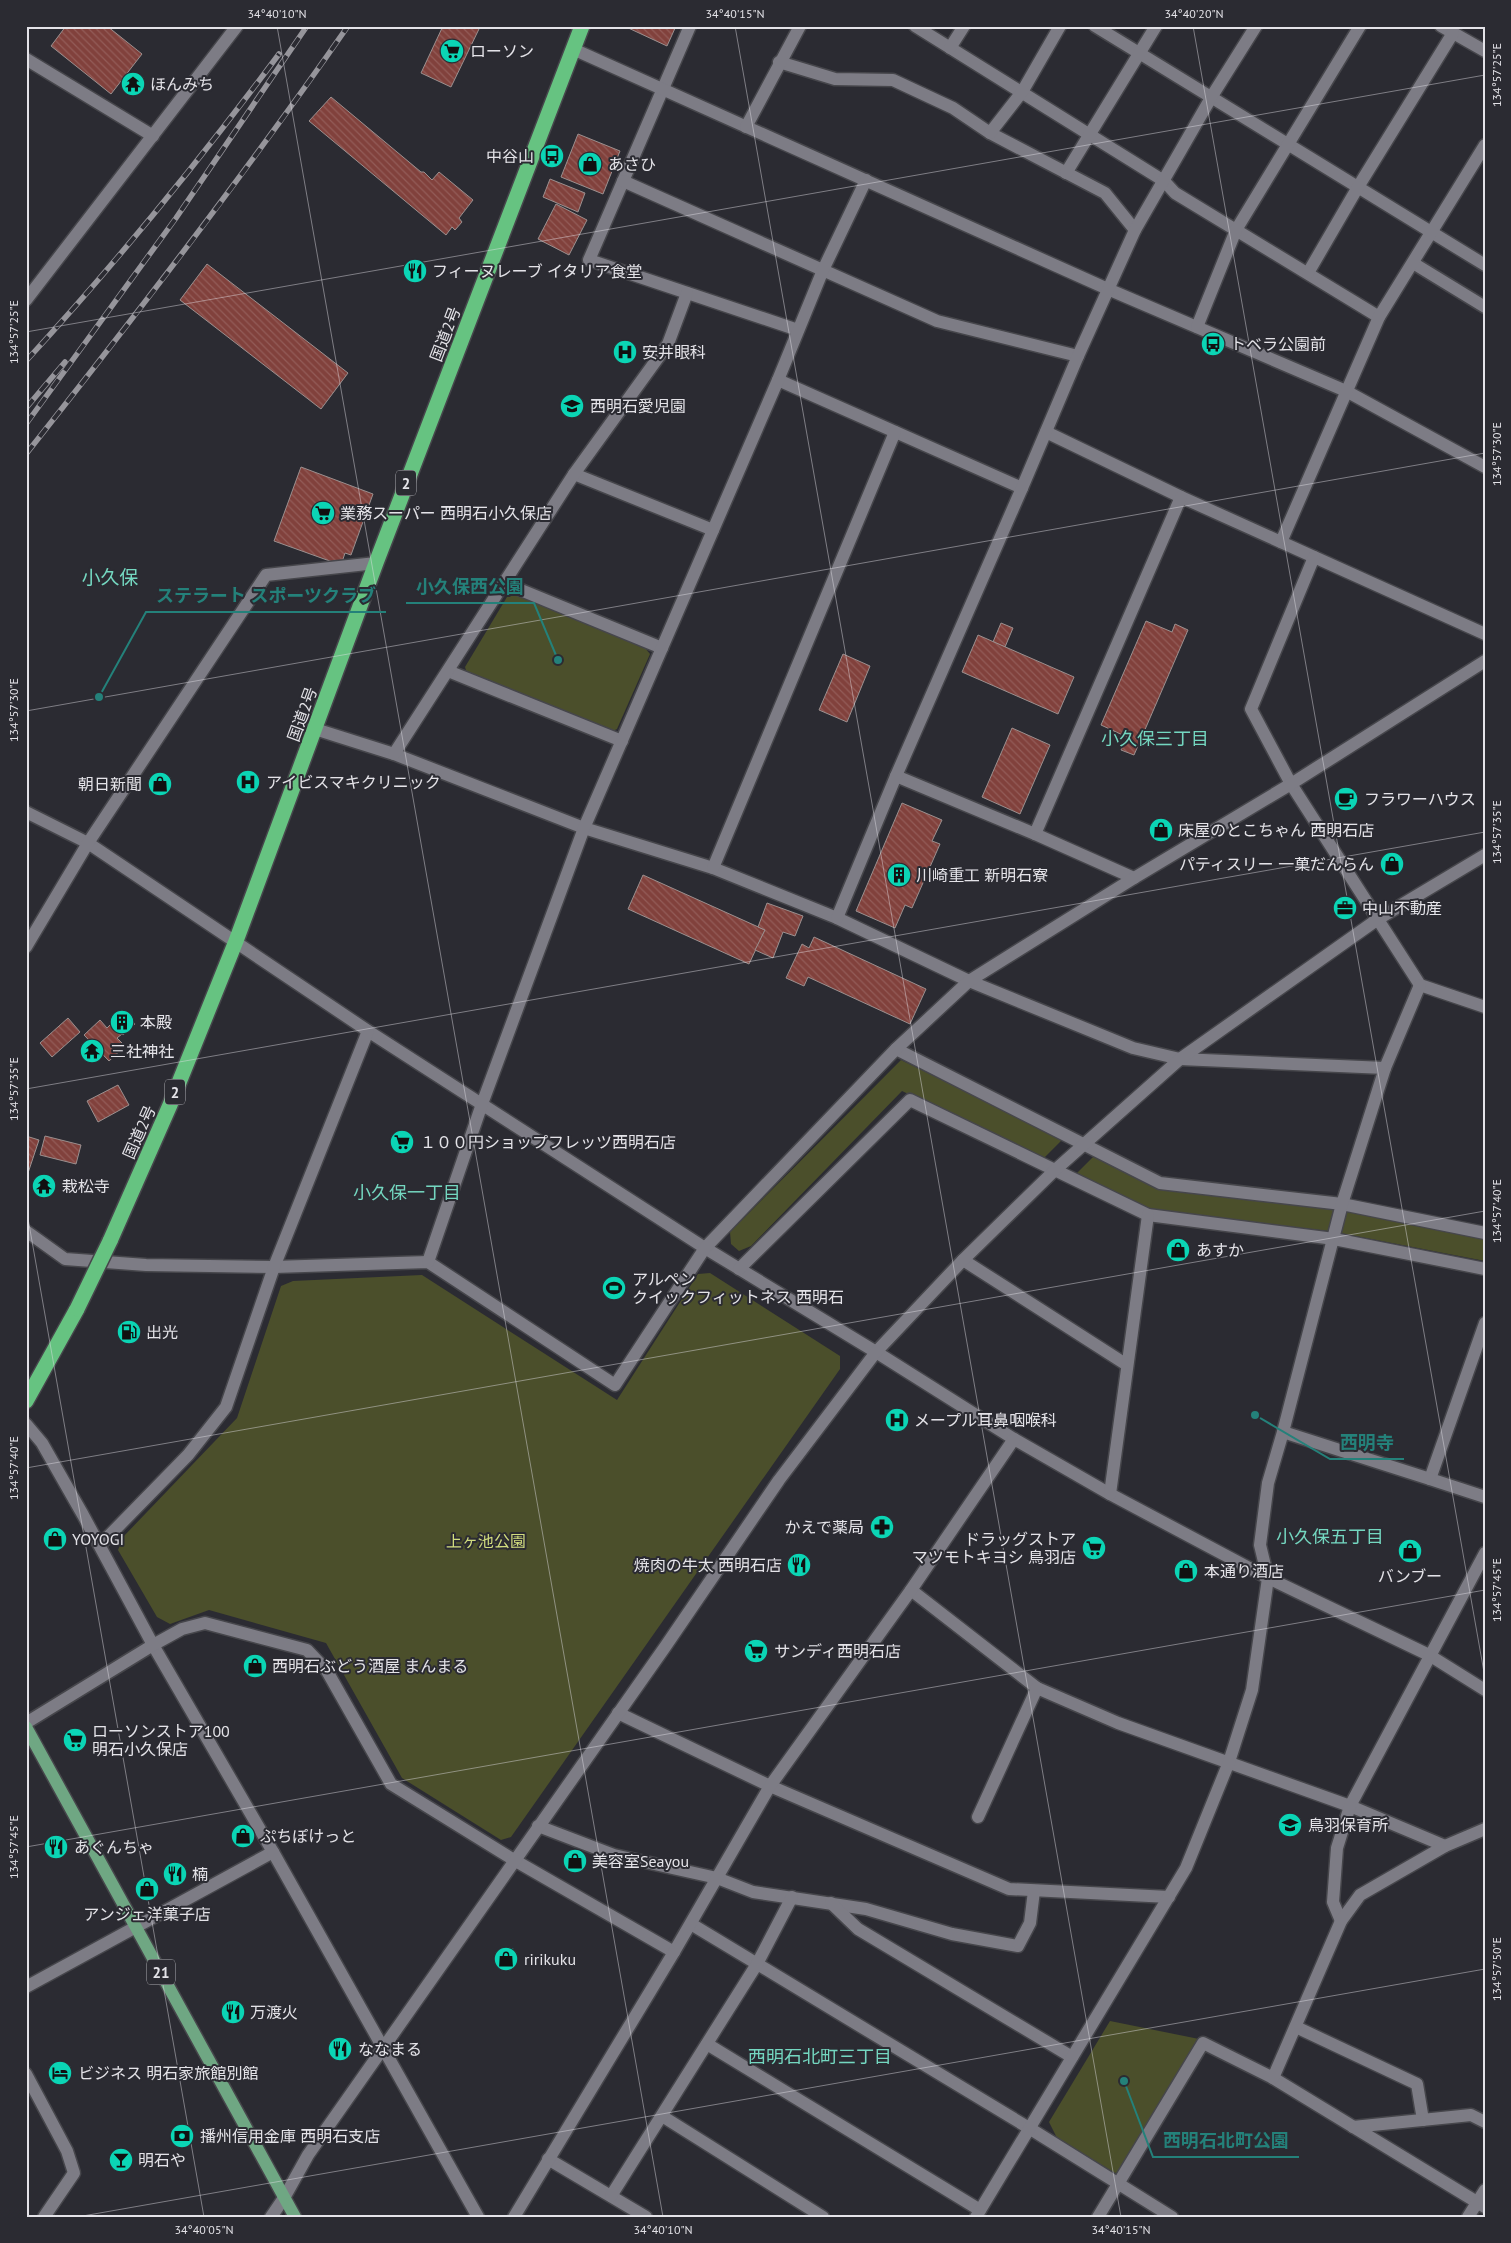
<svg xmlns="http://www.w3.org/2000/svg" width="1511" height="2243" font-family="'PT Sans','Noto Sans JP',sans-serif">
  <defs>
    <pattern id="building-back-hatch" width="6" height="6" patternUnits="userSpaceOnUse" patternTransform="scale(1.25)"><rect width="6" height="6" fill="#81413c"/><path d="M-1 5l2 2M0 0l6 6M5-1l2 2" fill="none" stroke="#935c58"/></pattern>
  </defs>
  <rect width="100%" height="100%" fill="#2b2b32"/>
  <g fill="#4b4f2b">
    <polygon points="510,592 645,648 650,654 617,729 613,731 467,674 465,667"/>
    <polygon points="901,1060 1057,1135 1061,1141 1043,1159 902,1091 751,1246 739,1251 731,1244 730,1232"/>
    <polygon points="1094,1156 1159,1187 1334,1209 1329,1231 1153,1211 1076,1174"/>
    <polygon points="1346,1210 1485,1238 1485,1261 1340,1233"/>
    <polygon points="710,1273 840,1356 840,1369 511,1837 501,1840 402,1778 326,1643 209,1610 170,1624 157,1617 118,1550 124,1536 237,1418 281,1286 293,1281 422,1275 617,1400 698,1274"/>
    <polygon points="1110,2021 1199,2039 1120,2172 1115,2173 1057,2138 1049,2122"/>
  </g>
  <g fill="url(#building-back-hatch)" stroke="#9b908f">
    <polygon points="66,26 107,26 142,54 111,94 51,46"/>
    <polygon points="443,26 472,26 479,29 451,87 421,73"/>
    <polygon points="624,26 676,26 667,46"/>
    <polygon points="331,97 421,172 424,172 432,180 439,172 473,200 459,218 462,222 455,230 452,227 446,235 309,121"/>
    <polygon points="578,134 620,151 603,194 561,177"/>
    <polygon points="550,179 585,193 578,212 543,197"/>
    <polygon points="556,204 587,220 569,255 538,239"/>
    <polygon points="207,264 348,373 321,409 180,300"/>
    <polygon points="301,467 373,494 351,555 345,553 341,565 274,541"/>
    <polygon points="1146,621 1172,632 1175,624 1188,630 1134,755 1121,750 1127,737 1101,725"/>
    <polygon points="1001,623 1013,628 1005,647 993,642"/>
    <polygon points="978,635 1074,677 1058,714 962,672"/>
    <polygon points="843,654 870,666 847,722 819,710"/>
    <polygon points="1012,728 1050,745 1020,814 982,797"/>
    <polygon points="902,803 942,820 932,841 940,844 912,908 905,905 895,928 856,911"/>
    <polygon points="643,875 765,930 749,964 628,909"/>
    <polygon points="767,903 803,916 795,936 783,932 773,958 755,950 765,930 758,927"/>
    <polygon points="814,937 926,989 910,1024 808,977 804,986 786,978 802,944 809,948"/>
    <polygon points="122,1010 135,1024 123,1035 110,1021"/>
    <polygon points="68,1018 80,1032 52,1057 40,1043"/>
    <polygon points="100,1020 107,1028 112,1023 122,1034 117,1038 125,1046 109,1061 84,1035"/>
    <polygon points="118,1085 129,1105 98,1122 87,1101"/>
    <polygon points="26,1136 39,1140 26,1179"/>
    <polygon points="45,1136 81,1145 76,1164 40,1155"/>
  </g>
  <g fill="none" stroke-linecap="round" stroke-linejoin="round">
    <g stroke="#46464b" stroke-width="15">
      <g id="minor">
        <polyline points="690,26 589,260 798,330"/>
        <polyline points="915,26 1164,181 1175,193 1379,317"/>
        <polyline points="1095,26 1485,265"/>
        <polyline points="1441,26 1485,51"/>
        <polyline points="950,48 964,26"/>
        <polyline points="573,49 1110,290 1346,391 1485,467"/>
        <polyline points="26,59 153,136"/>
        <polyline points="779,62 835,79 893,80 953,108 990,133 1105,193 1135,230"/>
        <polyline points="746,127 800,26"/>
        <polyline points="990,133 1022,92 1060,26"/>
        <polyline points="1066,173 1156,26"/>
        <polyline points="623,181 937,321 1078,356"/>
        <polyline points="1413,263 1485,307"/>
        <polyline points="1308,273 1358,187 1453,33"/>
        <polyline points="26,300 237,26"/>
        <polyline points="1197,327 1236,230 1360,26"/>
        <polyline points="778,380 1022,488"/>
        <polyline points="1046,432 1181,497 1485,634"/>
        <polyline points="574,474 713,530"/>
        <polyline points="1281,542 1379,317 1485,145"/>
        <polyline points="1314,557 1251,709 1291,784 1420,985 1485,1007"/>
        <polyline points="504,583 662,648"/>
        <polyline points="448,671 622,741"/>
        <polyline points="315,729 394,754 584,828 713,868 837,918 969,981 1133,1048 1180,1059 1385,1068"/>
        <polyline points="394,754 574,474 668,344 687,293"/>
        <polyline points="896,776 1035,834 1134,878"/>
        <polyline points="26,812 88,843 368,1031 705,1248 876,1352 1014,1439 1110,1494 1268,1578 1429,1655 1485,1690"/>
        <polyline points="1035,834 1181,497"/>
        <polyline points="713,868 895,432"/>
        <polyline points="837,918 896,776 1022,488 1078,356 1135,230 1212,96 1256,26"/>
        <polyline points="26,947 88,843 266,575 376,563"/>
        <polyline points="896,1049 1160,1183 1342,1204 1485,1233"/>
        <polyline points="26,1231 65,1259 146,1265 274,1267 428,1262 615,1385 705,1248 896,1049 969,981 1134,878 1291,784 1485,661"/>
        <polyline points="963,1260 1127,1365"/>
        <polyline points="428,1262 482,1104 584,828 778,380 823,270 866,180"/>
        <polyline points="739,1269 910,1100 1148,1215 1334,1239 1485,1269"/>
        <polyline points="1485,1323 1430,1479 1485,1497"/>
        <polyline points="26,1424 42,1443 83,1515 153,1645 273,1852 26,1987"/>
        <polyline points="1283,1432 1430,1479"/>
        <polyline points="1110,1494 1148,1215"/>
        <polyline points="100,1545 188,1455 226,1407 274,1267 368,1031"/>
        <polyline points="911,1590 1037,1688 1118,1723 1350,1806 1445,1846"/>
        <polyline points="618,1713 770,1786 1009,1889 1169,1897"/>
        <polyline points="26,1723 153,1645 182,1629 205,1623 307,1650 327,1671 391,1784 514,1860 674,1952"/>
        <polyline points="978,1817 1037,1688"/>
        <polyline points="538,1826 614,1855 717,1878 753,1892 866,1909 952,1934 1018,1946 1030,1923 1034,1891"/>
        <polyline points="273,1852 478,2217"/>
        <polyline points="831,1903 858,1929 1072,2057"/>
        <polyline points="1341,1921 1333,1902 1337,1848 1350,1806 1485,1553"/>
        <polyline points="691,1924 1029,2128 1172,2217"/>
        <polyline points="1296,2027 1417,2084 1423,2120"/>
        <polyline points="707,2044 980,2210"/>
        <polyline points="26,2074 67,2151 74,2173 44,2217"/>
        <polyline points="1273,2078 1485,2207"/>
        <polyline points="662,2116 823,2217"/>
        <polyline points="1353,2127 1471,2115 1485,2122"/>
        <polyline points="548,2159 646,2217"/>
        <polyline points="611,2196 757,1964 792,1897"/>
        <polyline points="271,2217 284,2198 308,2155 665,1647 779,1480 876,1352 963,1260 1054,1171 1180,1059 1378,919 1485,855"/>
        <polyline points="514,2217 674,1952 770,1786 911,1590 1014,1439"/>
        <polyline points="976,2217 1186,1868 1229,1762 1252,1690 1268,1578 1260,1545 1268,1483 1283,1432 1342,1204 1385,1068 1420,985"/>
        <polyline points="1098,2217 1203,2043 1273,2078 1341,1921 1360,1895 1445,1846 1485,1829"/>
        <polyline points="1468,2217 1485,2190"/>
      </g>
    </g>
    <g stroke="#46464b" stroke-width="15">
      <polyline id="major" points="26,1727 295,2217"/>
    </g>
    <g stroke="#46464b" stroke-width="18">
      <g id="highway">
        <polyline points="110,1241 170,1105 236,941 376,563 582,26"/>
        <polyline points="26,1401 77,1309"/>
      </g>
    </g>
    <use href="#minor" stroke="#7d7c85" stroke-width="12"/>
    <use href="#major" stroke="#6fa783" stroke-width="12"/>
    <use href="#highway" stroke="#66c381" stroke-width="15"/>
    <g stroke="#96959b" stroke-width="5.5">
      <g id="rail">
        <path d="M26,361C116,263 200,160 279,54"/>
        <polyline points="26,408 65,362"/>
        <polyline points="26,424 176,218 307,26"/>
        <path d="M26,454C137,314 246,173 348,26"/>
      </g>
    </g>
    <use href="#rail" stroke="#2b2b32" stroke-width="4" stroke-dasharray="11" stroke-linecap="butt"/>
    <g stroke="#46464b" stroke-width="18" stroke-linecap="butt">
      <polyline id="highway-bridge" points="77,1309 110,1241"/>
    </g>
    <use href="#highway-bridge" stroke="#66c381" stroke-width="15"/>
  </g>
  <path fill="none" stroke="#e4e3e8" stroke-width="1" stroke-opacity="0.45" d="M277,26L663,2217M735,26L1121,2217M1193,26L1485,1678M26,332L1485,75M26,711L1485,453M26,1089L1485,832M26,1207L204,2217M26,1468L1485,1211M26,1847L1485,1590M77,2217L1485,1969"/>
  <defs>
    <g id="supermarket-disc" transform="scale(1.25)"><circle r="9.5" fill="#0bd5b5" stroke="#2b2b32"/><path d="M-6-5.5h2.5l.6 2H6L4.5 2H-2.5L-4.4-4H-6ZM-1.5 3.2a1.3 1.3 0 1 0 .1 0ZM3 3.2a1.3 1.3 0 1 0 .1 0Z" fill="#111"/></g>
    <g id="temple-disc" transform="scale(1.25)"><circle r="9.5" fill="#0bd5b5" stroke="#2b2b32"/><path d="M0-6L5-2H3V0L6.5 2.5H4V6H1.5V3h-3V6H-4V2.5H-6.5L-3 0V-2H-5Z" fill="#111"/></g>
    <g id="bus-disc" transform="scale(1.25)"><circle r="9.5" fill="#0bd5b5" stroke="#2b2b32"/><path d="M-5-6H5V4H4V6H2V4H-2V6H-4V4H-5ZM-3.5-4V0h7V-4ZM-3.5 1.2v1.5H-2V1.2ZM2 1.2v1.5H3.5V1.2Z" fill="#111"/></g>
    <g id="shop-disc" transform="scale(1.25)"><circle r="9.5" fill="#0bd5b5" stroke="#2b2b32"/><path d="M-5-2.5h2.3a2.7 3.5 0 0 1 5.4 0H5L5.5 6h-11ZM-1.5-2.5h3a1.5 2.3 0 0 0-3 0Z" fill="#111"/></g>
    <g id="restaurant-disc" transform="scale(1.25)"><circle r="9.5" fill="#0bd5b5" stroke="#2b2b32"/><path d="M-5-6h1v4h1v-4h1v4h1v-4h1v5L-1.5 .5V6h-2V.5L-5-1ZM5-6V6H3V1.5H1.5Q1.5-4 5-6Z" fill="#111"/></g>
    <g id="hospital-disc" transform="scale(1.25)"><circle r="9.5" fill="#0bd5b5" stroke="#2b2b32"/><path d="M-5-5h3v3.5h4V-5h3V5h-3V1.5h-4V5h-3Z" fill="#111"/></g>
    <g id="school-disc" transform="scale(1.25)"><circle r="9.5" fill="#0bd5b5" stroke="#2b2b32"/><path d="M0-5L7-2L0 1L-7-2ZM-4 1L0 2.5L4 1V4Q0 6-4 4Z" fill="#111"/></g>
    <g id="cafe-disc" transform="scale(1.25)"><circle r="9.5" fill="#0bd5b5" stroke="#2b2b32"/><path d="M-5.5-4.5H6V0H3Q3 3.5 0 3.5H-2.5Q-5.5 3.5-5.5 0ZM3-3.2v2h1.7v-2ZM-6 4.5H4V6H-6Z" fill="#111"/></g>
    <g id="building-disc" transform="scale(1.25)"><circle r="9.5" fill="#0bd5b5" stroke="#2b2b32"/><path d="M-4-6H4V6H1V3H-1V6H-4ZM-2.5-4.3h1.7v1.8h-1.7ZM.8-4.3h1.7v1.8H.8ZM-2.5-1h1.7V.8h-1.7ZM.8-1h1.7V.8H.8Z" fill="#111"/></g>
    <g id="office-disc" transform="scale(1.25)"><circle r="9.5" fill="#0bd5b5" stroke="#2b2b32"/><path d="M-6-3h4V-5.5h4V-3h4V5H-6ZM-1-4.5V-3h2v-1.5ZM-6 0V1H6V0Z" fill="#111"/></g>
    <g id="stadium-disc" transform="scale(1.25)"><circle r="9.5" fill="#0bd5b5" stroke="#2b2b32"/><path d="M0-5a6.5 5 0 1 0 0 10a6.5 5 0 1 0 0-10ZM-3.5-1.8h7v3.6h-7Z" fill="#111"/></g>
    <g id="fuel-disc" transform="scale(1.25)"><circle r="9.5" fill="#0bd5b5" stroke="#2b2b32"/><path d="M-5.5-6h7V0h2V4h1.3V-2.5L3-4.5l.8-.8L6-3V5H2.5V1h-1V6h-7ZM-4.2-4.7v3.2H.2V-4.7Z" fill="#111"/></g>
    <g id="pharmacy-disc" transform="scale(1.25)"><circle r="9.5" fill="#0bd5b5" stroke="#2b2b32"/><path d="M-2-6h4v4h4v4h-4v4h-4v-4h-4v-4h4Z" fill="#111"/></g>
    <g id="hotel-disc" transform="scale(1.25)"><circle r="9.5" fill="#0bd5b5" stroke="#2b2b32"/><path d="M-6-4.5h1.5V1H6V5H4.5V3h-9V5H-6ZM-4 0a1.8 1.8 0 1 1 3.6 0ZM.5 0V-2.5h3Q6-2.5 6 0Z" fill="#111"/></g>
    <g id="bank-disc" transform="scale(1.25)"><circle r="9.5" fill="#0bd5b5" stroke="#2b2b32"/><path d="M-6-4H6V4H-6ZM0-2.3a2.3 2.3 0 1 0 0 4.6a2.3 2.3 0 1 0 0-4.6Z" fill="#111"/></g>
    <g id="bar-disc" transform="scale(1.25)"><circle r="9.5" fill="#0bd5b5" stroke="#2b2b32"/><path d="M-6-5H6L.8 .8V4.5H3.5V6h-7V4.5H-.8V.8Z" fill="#111"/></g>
  </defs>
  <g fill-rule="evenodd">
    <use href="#supermarket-disc" x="452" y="51"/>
    <use href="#temple-disc" x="133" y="84"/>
    <use href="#bus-disc" x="552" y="156"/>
    <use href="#shop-disc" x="590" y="164"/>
    <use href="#restaurant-disc" x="415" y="271"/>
    <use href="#bus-disc" x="1213" y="344"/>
    <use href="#hospital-disc" x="625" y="352"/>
    <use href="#school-disc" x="572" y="406"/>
    <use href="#supermarket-disc" x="323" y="513"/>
    <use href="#hospital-disc" x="248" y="782"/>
    <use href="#shop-disc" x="160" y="784"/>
    <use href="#cafe-disc" x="1346" y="799"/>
    <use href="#shop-disc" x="1161" y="830"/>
    <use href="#shop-disc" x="1392" y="864"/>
    <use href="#building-disc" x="899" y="875"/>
    <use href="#office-disc" x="1345" y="908"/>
    <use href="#building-disc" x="122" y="1022"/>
    <use href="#temple-disc" x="92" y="1051"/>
    <use href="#supermarket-disc" x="402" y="1142"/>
    <use href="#temple-disc" x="44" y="1186"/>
    <use href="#shop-disc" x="1178" y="1250"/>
    <use href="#stadium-disc" x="614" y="1288"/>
    <use href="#fuel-disc" x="129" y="1332"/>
    <use href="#hospital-disc" x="897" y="1420"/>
    <use href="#pharmacy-disc" x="882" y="1527"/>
    <use href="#shop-disc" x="55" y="1539"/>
    <use href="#supermarket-disc" x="1094" y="1548"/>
    <use href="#shop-disc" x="1410" y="1551"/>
    <use href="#restaurant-disc" x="799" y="1565"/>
    <use href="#shop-disc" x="1186" y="1571"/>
    <use href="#supermarket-disc" x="756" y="1651"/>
    <use href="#shop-disc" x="255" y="1666"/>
    <use href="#supermarket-disc" x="75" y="1740"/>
    <use href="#school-disc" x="1290" y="1825"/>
    <use href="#shop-disc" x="243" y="1836"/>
    <use href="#restaurant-disc" x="56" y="1847"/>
    <use href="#shop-disc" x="575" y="1861"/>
    <use href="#restaurant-disc" x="175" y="1874"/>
    <use href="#shop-disc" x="147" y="1889"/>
    <use href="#shop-disc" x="506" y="1959"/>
    <use href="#restaurant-disc" x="233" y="2012"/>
    <use href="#restaurant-disc" x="340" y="2049"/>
    <use href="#hotel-disc" x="60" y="2073"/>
    <use href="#bank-disc" x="182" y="2136"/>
    <use href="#bar-disc" x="121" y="2160"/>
  </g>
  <g text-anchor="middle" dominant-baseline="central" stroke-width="4" stroke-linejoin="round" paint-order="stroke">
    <g fill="#2b2b32" stroke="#acacb1" stroke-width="1">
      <rect x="396" y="470.5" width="20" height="25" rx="4"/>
      <rect x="165" y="1079.5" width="20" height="25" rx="4"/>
      <rect x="147" y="1959.5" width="28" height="25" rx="4"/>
    </g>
    <g font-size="15" font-weight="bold" fill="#e4e3e8">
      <text x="406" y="483">2</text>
      <text x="175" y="1092">2</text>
      <text x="161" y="1972">21</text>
    </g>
    <g font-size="16" fill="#e4e3e8" stroke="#2b2b32" text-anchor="start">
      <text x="470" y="51">ローソン</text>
      <text x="150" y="84">ほんみち</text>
      <text x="534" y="156" text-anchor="end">中谷山</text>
      <text x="608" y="164">あさひ</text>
      <text x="432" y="271">フィーヌレーブ イタリア食堂</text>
      <text x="1230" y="344">トベラ公園前</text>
      <text x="642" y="352">安井眼科</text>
      <text x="590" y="406">西明石愛児園</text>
      <text x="340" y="513">業務スーパー 西明石小久保店</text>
      <text x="266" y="782">アイビスマキクリニック</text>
      <text x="142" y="784" text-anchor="end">朝日新聞</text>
      <text x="1364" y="799">フラワーハウス</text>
      <text x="1178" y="830">床屋のとこちゃん 西明石店</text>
      <text x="1374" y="864" text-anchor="end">パティスリー 一菓だんらん</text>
      <text x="916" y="875">川崎重工 新明石寮</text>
      <text x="1362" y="908">中山不動産</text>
      <text x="140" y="1022">本殿</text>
      <text x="110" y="1051">三社神社</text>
      <text x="420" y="1142">１００円ショップフレッツ西明石店</text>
      <text x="62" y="1186">栽松寺</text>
      <text x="1196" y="1250">あすか</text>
      <text x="632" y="1279">アルペン<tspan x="632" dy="18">クイックフィットネス 西明石</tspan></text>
      <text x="146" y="1332">出光</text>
      <text x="914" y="1420">メープル耳鼻咽喉科</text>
      <text x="864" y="1527" text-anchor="end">かえで薬局</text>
      <text x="72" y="1539">YOYOGI</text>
      <text x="1076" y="1539" text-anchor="end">ドラッグストア<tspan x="1076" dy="18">マツモトキヨシ 鳥羽店</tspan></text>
      <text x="782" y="1565" text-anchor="end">焼肉の牛太 西明石店</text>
      <text x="1204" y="1571">本通り酒店</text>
      <text x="1410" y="1576" text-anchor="middle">バンブー</text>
      <text x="774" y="1651">サンディ西明石店</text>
      <text x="272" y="1666">西明石ぶどう酒屋 まんまる</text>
      <text x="92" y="1731">ローソンストア100<tspan x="92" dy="18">明石小久保店</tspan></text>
      <text x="1308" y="1825">鳥羽保育所</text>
      <text x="260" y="1836">ぷちぽけっと</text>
      <text x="74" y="1847">あぐんちゃ</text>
      <text x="592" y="1861">美容室Seayou</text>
      <text x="192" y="1874">楠</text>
      <text x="147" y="1914" text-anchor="middle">アンジェ洋菓子店</text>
      <text x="524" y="1959">ririkuku</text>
      <text x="250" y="2012">万渡火</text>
      <text x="358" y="2049">ななまる</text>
      <text x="78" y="2073">ビジネス 明石家旅館別館</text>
      <text x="200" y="2136">播州信用金庫 西明石支店</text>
      <text x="138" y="2160">明石や</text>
    </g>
    <g font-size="16" fill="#e4e3e8" stroke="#2b2b32">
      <text transform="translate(445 334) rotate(-69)">国道2号</text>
      <text transform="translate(302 714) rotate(-70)">国道2号</text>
      <text transform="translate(139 1132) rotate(-66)">国道2号</text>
    </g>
    <g font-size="16" fill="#d1dc7e" stroke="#2b2b32">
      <text x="486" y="1541">上ヶ池公園</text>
    </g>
    <g font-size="18" fill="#74d7c0" stroke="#2b2b32">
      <text x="1155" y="738">小久保三丁目</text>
      <text x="407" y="1192">小久保一丁目</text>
      <text x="1330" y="1536">小久保五丁目</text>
      <text x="820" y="2056">西明石北町三丁目</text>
    </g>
    <g font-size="19" fill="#74d7c0" stroke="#2b2b32">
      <text x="110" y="577">小久保</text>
    </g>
  </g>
  <path fill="none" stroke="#24817a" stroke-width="2" d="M558 660L534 603H406M99 697L146 612H386M1255 1415L1330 1459H1404M1124 2081L1153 2157H1299"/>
  <g fill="#24817a" stroke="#2b2b32" stroke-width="2">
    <circle cx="558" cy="660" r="5"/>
    <circle cx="99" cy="697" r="5"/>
    <circle cx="1255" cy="1415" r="5"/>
    <circle cx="1124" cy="2081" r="5"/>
  </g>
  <g font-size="18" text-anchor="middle" font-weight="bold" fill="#24817a" stroke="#2b2b32" stroke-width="4" stroke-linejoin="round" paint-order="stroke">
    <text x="470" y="593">小久保西公園</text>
    <text x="266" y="602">ステラート スポーツクラブ</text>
    <text x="1367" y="1449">西明寺</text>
    <text x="1226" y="2147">西明石北町公園</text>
  </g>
  <rect width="1511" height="2243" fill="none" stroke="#2b2b32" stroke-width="55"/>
  <rect x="28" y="28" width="1456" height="2188" fill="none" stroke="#e4e3e8" stroke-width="2"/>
  <g font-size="12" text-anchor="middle" fill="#e4e3e8">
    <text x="277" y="18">34°40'10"N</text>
    <text x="735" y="18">34°40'15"N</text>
    <text x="1194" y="18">34°40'20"N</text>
    <text transform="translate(1497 75) rotate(-90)" y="4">134°57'25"E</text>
    <text transform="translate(14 332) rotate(-90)" y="4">134°57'25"E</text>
    <text transform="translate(1497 454) rotate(-90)" y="4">134°57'30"E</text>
    <text transform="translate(14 710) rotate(-90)" y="4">134°57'30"E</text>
    <text transform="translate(1497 832) rotate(-90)" y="4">134°57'35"E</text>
    <text transform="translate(14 1089) rotate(-90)" y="4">134°57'35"E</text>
    <text transform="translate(1497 1211) rotate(-90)" y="4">134°57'40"E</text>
    <text transform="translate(14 1468) rotate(-90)" y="4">134°57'40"E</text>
    <text transform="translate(1497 1590) rotate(-90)" y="4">134°57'45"E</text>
    <text transform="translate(14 1847) rotate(-90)" y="4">134°57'45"E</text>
    <text transform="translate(1497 1969) rotate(-90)" y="4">134°57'50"E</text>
    <text x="204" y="2234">34°40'05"N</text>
    <text x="663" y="2234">34°40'10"N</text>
    <text x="1121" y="2234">34°40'15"N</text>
  </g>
</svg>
